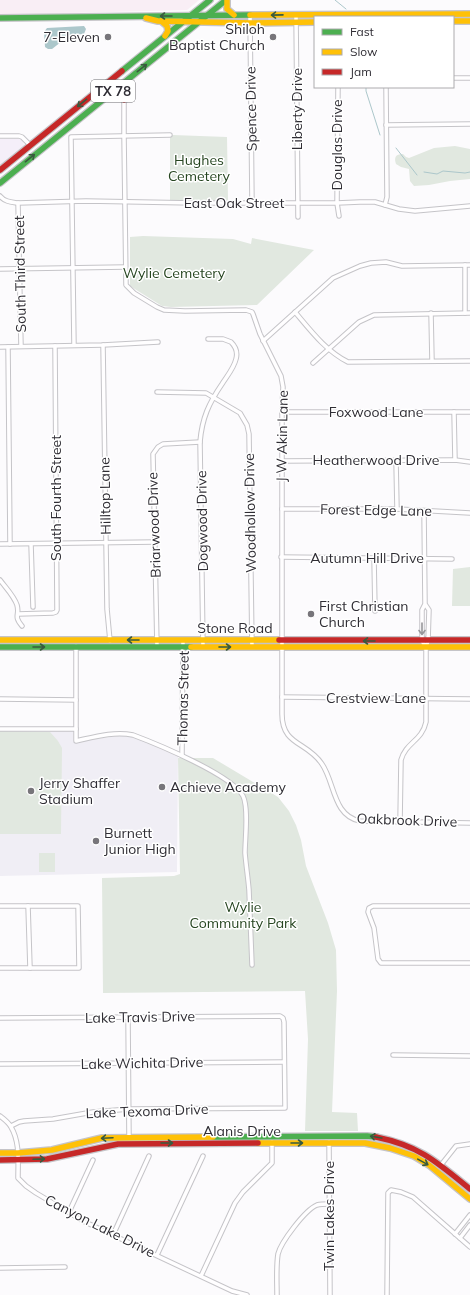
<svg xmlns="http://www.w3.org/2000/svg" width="470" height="1295" font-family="Mulish,sans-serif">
  <rect width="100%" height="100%" fill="#fcfbfd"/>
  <polygon fill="#f5eff9" points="0,139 22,139 24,145 0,165"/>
  <polygon fill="#f9eef5" points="0,0 199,0 187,10 0,15"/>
  <polygon fill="#f0eef5" points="0,731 73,731 73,742 118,736 132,736 178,754 177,872 0,876"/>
  <g fill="#e1e8e0">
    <polygon points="173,135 227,137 228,200 170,200 170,137"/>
    <path d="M455,146L470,149V179L450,181L429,185L414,186L410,181L409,169L401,167L396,164C394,158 395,154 403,154L406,157L409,158L434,148Z"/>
    <polygon points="143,236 233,239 251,244 252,238 314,250 257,305 171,307 162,306 130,286 130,237"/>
    <polygon points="470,567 470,606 452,606 453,569"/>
    <polygon points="0,731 50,732 58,741 62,748 61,834 0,834"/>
    <polygon points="178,758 213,758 278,797 289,811 296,825 301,840 306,866 328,923 336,950 337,991 332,1112 357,1113 358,1131 305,1131 308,1039 305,991 103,993 102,878 174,876 180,874"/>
    <rect x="39" y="853" width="16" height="19"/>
  </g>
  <polygon fill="#acc7cb" points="84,26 86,29 84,34 70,35 52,49 48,49 45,47 44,32 47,28"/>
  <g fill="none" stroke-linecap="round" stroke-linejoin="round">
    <g stroke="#acc7cb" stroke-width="1">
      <polyline points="335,0 346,9"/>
      <polyline points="366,87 366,91 380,135"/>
      <polyline points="396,148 417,175"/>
      <polyline points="424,172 437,174 443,171 465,173 470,172"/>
    </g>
    <g stroke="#c5c4c8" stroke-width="5.5">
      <g id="street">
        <polyline points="296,15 298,217"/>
        <polyline points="250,16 252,203"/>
        <polyline points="453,78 470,78"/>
        <path d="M124,82V136L126,285L134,293L157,307L164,310L185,311L246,310L252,312L253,314L260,334L281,376L283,387L282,412V714C282,746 307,741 322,764C335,783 333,816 360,821L470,823"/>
        <polyline points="338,87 337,203 339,216"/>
        <polyline points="386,125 470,124"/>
        <polyline points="0,136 19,136 22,137 30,145"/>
        <path d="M0,196C5,202 11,202 18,203L86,201L194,203H337L360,202H375L399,209L415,211L470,206"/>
        <polyline points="18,203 21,346"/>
        <polyline points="385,205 387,197 386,87"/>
        <polyline points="0,269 125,267"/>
        <path d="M295,312C311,331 326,351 348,362L470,361"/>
        <polyline points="431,313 432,361"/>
        <polyline points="465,313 465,265"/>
        <polyline points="263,341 333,278 360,266 371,263 386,262 402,266 470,265"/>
        <polyline points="74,345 71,137 170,135"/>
        <polyline points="103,345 107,609 110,641"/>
        <polyline points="0,347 103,345 158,342"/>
        <polyline points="8,347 10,544"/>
        <polyline points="313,363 359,322 374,315 470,313"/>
        <polyline points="157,392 206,393 240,413 247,425 249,434 252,647"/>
        <polyline points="282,412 470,412"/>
        <polyline points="454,412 455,460"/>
        <polyline points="282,461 455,460 470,462"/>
        <polyline points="396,461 397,509"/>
        <polyline points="282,509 397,509 470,513"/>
        <polyline points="424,511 425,604 422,610 422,641 426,647 428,641 429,610 425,604"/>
        <polyline points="0,544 155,542"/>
        <polyline points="31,544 33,607"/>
        <polyline points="281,557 452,559"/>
        <polyline points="374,558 375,611"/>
        <path d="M0,580C6,588 14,596 17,605C20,616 13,615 22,626"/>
        <polyline points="18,614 53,613 56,612 57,610 55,346"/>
        <path d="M76,646V741C94,737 114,731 133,735C157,744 232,775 243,796C249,808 245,839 245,853C246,865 248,878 249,890C250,915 251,940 252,965"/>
        <polyline points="157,647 153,454 158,447 163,444 200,442"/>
        <path d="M203,647L200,442C202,418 209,403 222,384C227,376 234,368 236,359C238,352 236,347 231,342L223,339H208"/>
        <polyline points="282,697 470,699"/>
        <polyline points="0,699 76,700"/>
        <polyline points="0,729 76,729"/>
        <polyline points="182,755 183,640"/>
        <path d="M400,822L401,760C406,742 422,741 426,722V647"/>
        <polyline points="0,906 78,906 79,968 0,968"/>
        <polyline points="28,906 30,968"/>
        <polyline points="470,906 373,906 369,908 368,912 374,928 378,959 381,963 470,963"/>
        <polyline points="0,1018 280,1016 283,1018 284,1022 285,1108 129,1109 93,1112 53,1119 24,1121 19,1122 11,1126"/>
        <polyline points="128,1018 129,1138"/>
        <polyline points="393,1055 470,1056"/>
        <polyline points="0,1064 284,1062"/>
        <path d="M0,1116C4,1119 9,1123 11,1127C20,1142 18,1161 18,1178L26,1186L36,1193L83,1221L232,1291L247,1295"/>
        <polyline points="329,1142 330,1295"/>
        <polyline points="441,1165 456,1146 470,1144"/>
        <polyline points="69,1212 93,1160"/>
        <polyline points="455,1234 470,1215"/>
        <polyline points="113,1235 149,1156"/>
        <polyline points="460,1238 470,1225"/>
        <polyline points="157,1255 203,1156"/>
        <polyline points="0,1268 65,1267"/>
        <polyline points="201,1276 235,1203 243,1192 272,1163 272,1142"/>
        <path d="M277,1295C277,1282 276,1267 278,1254C281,1242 305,1210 317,1205C321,1204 325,1204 329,1204"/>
        <polyline points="387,1295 388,1193 391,1190 401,1192 413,1197 470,1247"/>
      </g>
    </g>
    <g stroke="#c5c4c8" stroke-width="8">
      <g id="fast">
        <polyline points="0,18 250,15"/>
        <polyline points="122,71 210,0"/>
        <polyline points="0,183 226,0"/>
        <polyline points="0,647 191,647"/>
        <polyline points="213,1137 367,1136 376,1137"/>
      </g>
    </g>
    <g stroke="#c5c4c8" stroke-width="8">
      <g id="slow">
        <polyline points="227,0 227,9 234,15"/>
        <polyline points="250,15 470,14"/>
        <polyline points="146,18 158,21 250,23 315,22"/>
        <polyline points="161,21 167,26 168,31 165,36"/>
        <polyline points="453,21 470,21"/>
        <polyline points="0,640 279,640"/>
        <polyline points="191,647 470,647"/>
        <polyline points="258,1143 365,1143 390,1148 414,1156 429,1165 470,1199"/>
        <polyline points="0,1153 18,1153 52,1150 102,1138 213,1137"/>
      </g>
    </g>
    <g stroke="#c5c4c8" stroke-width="8">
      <g id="jam">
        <polyline points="113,92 120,91 124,100"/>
        <polyline points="0,170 122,71"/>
        <polyline points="279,640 470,640"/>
        <path d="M376,1137C420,1146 437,1162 470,1189"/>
        <polyline points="0,1160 47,1159 118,1144 258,1143"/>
      </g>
    </g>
    <use href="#street" stroke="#fffeff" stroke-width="3.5"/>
    <use href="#fast" stroke="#4caf50" stroke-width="5.5"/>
    <use href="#slow" stroke="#ffc107" stroke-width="5.5"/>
    <use href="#jam" stroke="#c62828" stroke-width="5.5"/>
  </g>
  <defs><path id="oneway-shaft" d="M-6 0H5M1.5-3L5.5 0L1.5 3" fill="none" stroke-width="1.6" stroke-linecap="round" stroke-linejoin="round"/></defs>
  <g stroke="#395a3e">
    <use href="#oneway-shaft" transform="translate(277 15) rotate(179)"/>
    <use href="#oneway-shaft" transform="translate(166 16) rotate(180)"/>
    <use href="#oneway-shaft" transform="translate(142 68) rotate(-38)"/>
    <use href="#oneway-shaft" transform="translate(82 103) rotate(141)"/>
    <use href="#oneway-shaft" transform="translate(30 158) rotate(-39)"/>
    <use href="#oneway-shaft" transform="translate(133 640) rotate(-180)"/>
    <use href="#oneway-shaft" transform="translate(369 641) rotate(-180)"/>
    <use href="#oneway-shaft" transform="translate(39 647)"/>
    <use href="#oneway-shaft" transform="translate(225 647)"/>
    <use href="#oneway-shaft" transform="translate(376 1137) rotate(-171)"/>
    <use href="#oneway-shaft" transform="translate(107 1138) rotate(177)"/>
    <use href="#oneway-shaft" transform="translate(167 1143)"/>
    <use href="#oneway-shaft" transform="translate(297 1143)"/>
    <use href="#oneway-shaft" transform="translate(39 1159) rotate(-2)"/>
    <use href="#oneway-shaft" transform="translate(423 1162) rotate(29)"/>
  </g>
  <use stroke="#97969a" href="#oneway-shaft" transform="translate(422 629) rotate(90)"/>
  <g fill="#77757a" stroke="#fff" stroke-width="1.5">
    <circle cx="108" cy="37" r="4"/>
    <circle cx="273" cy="37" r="4"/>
    <circle cx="311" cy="614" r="4"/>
    <circle cx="162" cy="787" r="4"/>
    <circle cx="31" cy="791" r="4"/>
    <circle cx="96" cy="841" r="4"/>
  </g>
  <g text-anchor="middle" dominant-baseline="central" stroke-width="3" stroke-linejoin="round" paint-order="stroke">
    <rect fill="#fff" stroke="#6d6c71" stroke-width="1" x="91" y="80" width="44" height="22" rx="3"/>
    <g font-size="13" font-weight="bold" fill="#2f2d34">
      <text x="113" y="91">TX 78</text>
    </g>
    <g font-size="14" fill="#2f2d34" stroke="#fff" text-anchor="start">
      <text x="265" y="29" text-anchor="end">Shiloh<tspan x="265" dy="16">Baptist Church</tspan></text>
      <text x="100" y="37" text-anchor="end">7-Eleven</text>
      <text x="319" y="606">First Christian<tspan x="319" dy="16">Church</tspan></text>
      <text x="39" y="783">Jerry Shaffer<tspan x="39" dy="16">Stadium</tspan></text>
      <text x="170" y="787">Achieve Academy</text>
      <text x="104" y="833">Burnett<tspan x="104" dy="16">Junior High</tspan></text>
    </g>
    <g font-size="14" fill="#2f2d34" stroke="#fff">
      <text transform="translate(251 109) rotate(-91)">Spence Drive</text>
      <text transform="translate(297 109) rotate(-90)">Liberty Drive</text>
      <text transform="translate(337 145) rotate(-90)">Douglas Drive</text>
      <text x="234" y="203">East Oak Street</text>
      <text transform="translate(20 274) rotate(-91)">South Third Street</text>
      <text x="376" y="412">Foxwood Lane</text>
      <text transform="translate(282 436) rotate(-89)">J W Akin Lane</text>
      <text x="376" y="460">Heatherwood Drive</text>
      <text transform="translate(105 496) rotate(-91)">Hilltop Lane</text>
      <text transform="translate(56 498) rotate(-90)">South Fourth Street</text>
      <text transform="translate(376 510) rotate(1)">Forest Edge Lane</text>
      <text transform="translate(250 513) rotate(-91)">Woodhollow Drive</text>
      <text transform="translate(202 521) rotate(-91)">Dogwood Drive</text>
      <text transform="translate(154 525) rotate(-92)">Briarwood Drive</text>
      <text x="367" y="558">Autumn Hill Drive</text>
      <text x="235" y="628">Stone Road</text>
      <text transform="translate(183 698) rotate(-89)">Thomas Street</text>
      <text x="376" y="698">Crestview Lane</text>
      <text transform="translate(407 820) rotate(2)">Oakbrook Drive</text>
      <text transform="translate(140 1017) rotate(-1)">Lake Travis Drive</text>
      <text transform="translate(142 1063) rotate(-1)">Lake Wichita Drive</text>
      <text transform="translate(147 1111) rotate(-2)">Lake Texoma Drive</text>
      <text x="242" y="1131">Alanis Drive</text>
      <text transform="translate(329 1216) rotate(-90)">Twin Lakes Drive</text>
      <text transform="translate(100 1226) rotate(27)">Canyon Lake Drive</text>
    </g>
    <g font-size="14" fill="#264520" stroke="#fff">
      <text x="199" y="160">Hughes<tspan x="199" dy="16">Cemetery</tspan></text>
      <text x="174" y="273">Wylie Cemetery</text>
      <text x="243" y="907">Wylie<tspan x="243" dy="16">Community Park</tspan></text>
    </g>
  </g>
  <rect x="314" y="16" width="140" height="72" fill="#ffffff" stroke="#acabae"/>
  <rect x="322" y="29" width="20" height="6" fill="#4caf50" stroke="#acabae"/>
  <text x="350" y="36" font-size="12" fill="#2f2d34">Fast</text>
  <rect x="322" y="49" width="20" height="6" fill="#ffc107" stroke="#acabae"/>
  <text x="350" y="56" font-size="12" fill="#2f2d34">Slow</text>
  <rect x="322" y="69" width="20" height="6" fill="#c62828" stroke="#acabae"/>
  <text x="350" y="76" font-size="12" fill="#2f2d34">Jam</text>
</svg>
